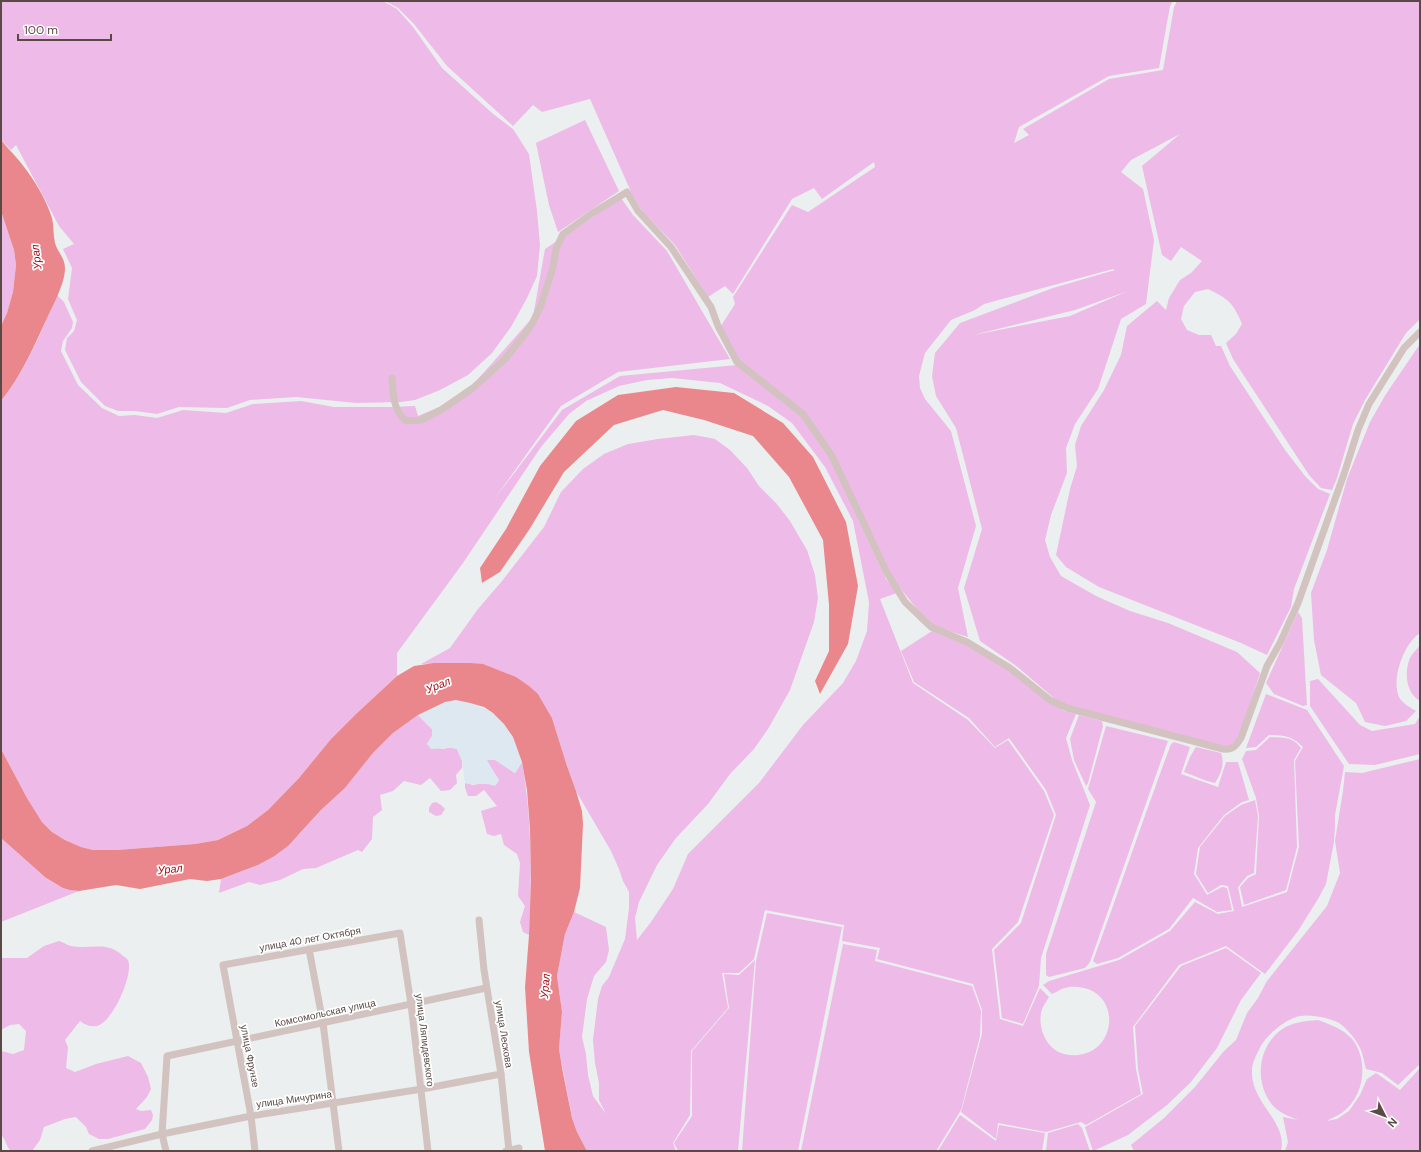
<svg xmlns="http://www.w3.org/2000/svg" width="1421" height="1152" font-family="'DM Sans',sans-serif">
  <rect width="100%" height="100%" fill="#ecefef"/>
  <g fill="#eebae7" fill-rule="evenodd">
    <polygon points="1,1 383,1 397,9 413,27 442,68 492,113 513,129 529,154 537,211 540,245 537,276 527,298 511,327 492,353 468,375 440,390 415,400 401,402 356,403 296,397 250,400 227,408 179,407 157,414 135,411 118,411 105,406 81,382 65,350 67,338 74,331 77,320 68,299 72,268 63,249 74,244 59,226 16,145 11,150 1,140"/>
    <path d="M385,1H1173L1170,6L1159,68L1109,76L1019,127L1014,143L1029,135L1023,129L1109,79L1163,70L1174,7L1177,1H1420V319L1406,333L1365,400L1353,424L1337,478L1332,490L1321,488L1309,475L1233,359L1226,343L1236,334L1242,324C1233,302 1228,299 1208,289L1195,292L1184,306L1181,319L1187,330L1199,335H1211L1216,346H1221L1230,366L1285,450L1305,476L1318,489L1330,494L1294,589L1291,607L1267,655L1241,643L1099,587L1066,567L1056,555L1070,489L1077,466L1075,445L1081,426L1104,390L1121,355L1127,326L1157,301L1166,310L1169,298L1180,280L1191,273L1202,261L1181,247L1171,261L1162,255L1142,166L1180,134L1131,160L1121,172L1143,189L1154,240L1146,304L1121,319L1098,389L1075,424L1066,448L1067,473L1051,515L1045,540L1050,557L1061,576L1096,596L1130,611L1168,623L1237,652L1260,673L1238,741L1227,749L1072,708L1054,698L1015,665L980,641L964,588L982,529L956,428L936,396L932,376L935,353L960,323L1053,288L1115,270L1113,269L984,304L975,310L951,320L925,353L919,376L920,388L925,399L951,431L976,526L958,588L968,637L930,625L892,578L834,457L806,414L738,361L719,329L735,304L733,297L792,205L808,212L875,167L874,162L822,199L814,188L792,199L733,294L725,286L708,297L675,245L643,212L632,194L590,99L542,112L533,105L513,126L447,66L414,24L398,8ZM1128,291L1070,316L973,335L1075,310Z"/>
    <polygon points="585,120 619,191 558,232 549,205 536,143"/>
    <path d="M621,198L633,215L667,251L730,359L618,372L561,406L493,501L562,410L620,376L737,365L803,416L832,458L858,519L886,579L897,593L880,599L913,683L968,720L995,748L1008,740L1044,791L1054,815L1018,922L992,949L1000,1019L1023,1026L1040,988L1049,997C1047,1001 1042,1007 1041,1013C1038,1029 1047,1050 1064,1054C1113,1065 1126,998 1084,988C1071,985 1064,987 1052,994L1043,985L1049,981L1119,960L1170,931L1195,902L1218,914L1234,911L1228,886L1221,885L1208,893L1196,874L1200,847L1225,816L1241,805L1255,800L1258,816L1254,873L1247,876L1238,887L1242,907L1287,892L1299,847L1295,761L1303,747C1290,735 1286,736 1269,735L1256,747L1246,748L1266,694L1307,710L1344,766L1335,815V826L1334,842L1326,884L1318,899L1298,931L1265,974L1226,946L1179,965L1133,1027L1136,1069L1141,1094L1086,1125L1081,1122L1046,1132L998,1123L996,1139L961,1112L982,1034V1010L973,984L877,959L880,948L842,941L844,925L765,910L754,959L739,973H722L728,1008L691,1051L690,1115L673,1143L676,1151H587L577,1132L572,1118L559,1049L562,1012L557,976L565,934L574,912L606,927L609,950L606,962L594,976L587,999L582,1037L586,1054L588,1075L593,1096L606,1114L599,1100V1083L595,1063L593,1040L598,999L602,986L609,977L625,939L629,908V892L623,881L619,869L611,851L576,791L567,766L552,718L538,694L470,663L421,664L450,648L478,609L502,581L544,527L561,492L583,469L604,454L628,444L658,439L694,435L715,439L730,450L747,468L759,486L776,503L790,521L807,550L815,575L818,598L814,622L790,690L768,729L754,749L730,774L708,804L676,838L657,865L639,902L635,918L637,940L651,922L673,889L688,854L759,783L803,725L843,683L856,661L867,631L869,602L853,521L825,467L792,423L768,406L720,383L672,378L647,380L619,386L586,401L569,414L541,447L463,563L397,653V676L356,714L331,739L299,778L268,810L247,826L218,840L195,844L117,850H93L81,847L65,840L52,832L42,822L27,798L1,749V401C26,370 41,332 57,295L64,302L73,322L72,328L63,341L61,351L78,385L102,408L119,416L135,415L157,418L183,410L226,413L253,404L301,401L334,407H391L415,406L418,416L461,398L533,317L545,249Z"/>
    <polygon points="1,211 14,250 16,265 13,292 7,313 1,326"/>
    <path d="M1420,344V633C1404,643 1391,679 1399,697C1402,703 1411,708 1416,711L1406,721L1385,726L1365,722L1356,703L1321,675L1314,640L1311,593L1327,550L1347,479L1370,422L1386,394Z"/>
    <polygon points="1298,612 1302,618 1307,705 1303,706 1274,694 1266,683"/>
    <polygon points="932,631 974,648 1011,671 1043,697 1064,711 1076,714 1066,738 1072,760 1090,805 1041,958 1039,986 1023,1024 1002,1018 994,950 1021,923 1056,815 1046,790 1009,738 995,747 969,718 914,682 901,651"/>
    <path d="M1420,645V701C1406,693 1404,672 1410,658C1412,654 1417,649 1420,645Z"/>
    <polygon points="1318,679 1360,725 1372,731 1415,724 1420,716 1420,754 1375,765 1349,764 1310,706 1310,681"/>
    <polygon points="418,715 432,729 432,736 427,744 443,749 451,747 457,749 462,761 462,768 456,775 457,783 450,790 441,791 430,778 421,785 404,781 393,791 380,795 382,810 373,817 372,839 362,852 358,850 316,868 303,869 280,880 260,885 249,882 219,893 221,879 258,865 273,857 299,834 321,810 345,788 373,753 393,733"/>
    <polygon points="1079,715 1102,721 1103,726 1088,783 1086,786 1074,760 1070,739"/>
    <polygon points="1106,726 1168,741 1090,962 1085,968 1049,977 1046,975 1046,954 1096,802 1088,789"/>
    <path d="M1270,737C1283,738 1292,736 1301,748L1294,760L1297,847L1286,890L1244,905L1240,887L1248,878L1256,874L1259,816L1256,798L1242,759L1246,751L1256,750Z"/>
    <path d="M1174,742L1190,747L1181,774L1218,787L1226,762H1238L1249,800L1242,802L1224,815L1198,848L1194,874L1207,895L1222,887L1227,888L1232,910L1217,912L1193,898L1169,929L1118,958L1097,964L1093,961C1120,889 1144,816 1171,744Z"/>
    <path d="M1196,747L1221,753C1225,765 1221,773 1215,783L1207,781L1184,772L1190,757Z"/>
    <path d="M1420,759V1064L1398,1085L1382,1073L1366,1069C1364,1062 1363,1053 1359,1046C1355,1038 1346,1028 1339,1023C1330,1018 1310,1014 1300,1016C1291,1018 1283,1023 1276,1029C1270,1034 1262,1042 1259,1050C1256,1055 1252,1064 1252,1070C1250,1103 1288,1121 1281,1151H1134L1131,1145L1164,1118L1195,1087L1224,1051L1236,1040L1247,1013L1258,998L1267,981L1327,906L1340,873L1335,841L1343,791L1345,772L1362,773Z"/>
    <path d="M486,760H495L515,773L522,762C532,819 532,877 529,935L523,932L520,922L525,906L518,896L520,863L517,854L504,845L501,834L494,836L487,834L481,811L497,806L484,790L476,796H468L465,788V783L473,785L499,780Z"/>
    <polygon points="436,802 441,805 445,809 441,815 436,816 429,812 429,808 432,803"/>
    <path d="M1,838L46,878C56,885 67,890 79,891L1,922Z"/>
    <polygon points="767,913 842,927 798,1151 742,1151 756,961"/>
    <path d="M59,941C63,942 67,945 71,946C90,950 107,940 123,956C124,956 127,959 128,960C134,974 113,1022 97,1026C90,1027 85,1025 80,1021L65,1040L68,1047L66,1068L75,1072L96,1064L128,1056L141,1063L148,1077L151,1089L147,1097L136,1109L141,1111L151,1110L153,1115L152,1120L145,1129L108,1139H99L89,1134L86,1127L76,1117L65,1119L44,1127L40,1140L32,1151H11C6,1147 6,1139 1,1135V1051L13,1054L24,1050L26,1031L19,1024L10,1025L1,1030V958H27L44,946Z"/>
    <polygon points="843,944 877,950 875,961 972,986 981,1011 980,1036 961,1110 936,1151 801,1151"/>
    <polygon points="1226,948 1261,973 1241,1000 1217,1048 1191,1082 1167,1105 1128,1135 1093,1151 1085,1127 1143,1094 1138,1069 1135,1026 1181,966"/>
    <polygon points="755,960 738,1151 678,1151 674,1143 692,1116 692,1051 729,1008 724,974 739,975"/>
    <path d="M1318,1020C1331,1025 1344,1029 1353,1040C1369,1062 1364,1096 1343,1112C1338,1116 1331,1118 1327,1121L1337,1119L1349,1111L1360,1095L1367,1079L1376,1073L1400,1090L1420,1068V1151H1285L1288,1142L1283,1117L1298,1120C1288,1116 1277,1112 1270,1102C1255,1080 1258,1047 1281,1030C1292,1022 1305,1021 1318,1020Z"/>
    <polygon points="960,1115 996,1141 999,1125 1045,1133 1042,1151 938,1151"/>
    <polygon points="1078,1124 1082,1128 1090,1151 1046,1151 1048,1133"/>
  </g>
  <path fill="#dde8f1" d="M456,700C497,708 510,723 522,762L515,773L495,760H487L499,781L495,786C483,782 476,786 465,783L462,761L457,749C449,747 440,749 431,749L427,744L432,736V729L418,715L445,702Z"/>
  <g fill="#ea878c">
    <path d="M1,140C7,148 15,155 21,163C34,179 46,199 52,218C54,226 53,235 55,243C57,251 65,258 65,268C65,283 54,303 48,316C34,346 22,375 1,401V326L7,313L13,292L16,265L14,250L1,211Z"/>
    <polygon points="676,387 734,393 783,423 813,457 846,522 858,586 848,644 820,694 815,681 829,651 829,605 823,540 789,477 753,436 704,420 663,410 614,425 564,472 529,530 500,572 482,583 480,568 506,529 540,466 576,421 618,395"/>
    <polygon points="434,663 470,663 483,664 516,677 529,686 538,694 552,718 567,766 576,791 582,811 583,824 580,888 574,912 565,934 557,976 562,1012 559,1049 563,1073 572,1118 577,1132 587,1151 545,1151 529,1052 525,987 529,935 531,880 530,829 527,790 522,762 513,737 504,724 493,713 484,707 470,703 456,700 445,702 418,715 393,733 373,753 345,788 321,810 288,846 273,857 258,865 221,879 207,881 190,879 140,889 116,885 79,891 70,890 63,888 46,878 1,838 1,749 27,798 42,822 52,832 65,840 81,847 93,850 117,850 195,844 218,840 247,826 268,810 299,778 331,739 356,714 397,676 414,666"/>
  </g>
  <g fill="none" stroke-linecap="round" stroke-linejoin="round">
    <g stroke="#d2c3c0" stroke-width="7">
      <path d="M392,378C393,394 393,410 406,421L421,420L441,410L473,388L504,360L525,334L532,324L541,305L553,267L556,249L563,234L591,214L627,192L638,211L671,247L711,307L718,326L737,362L803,414L832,456L887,573L905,602L931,627L967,642L1010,668L1050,700L1067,708L1223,749C1233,750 1236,746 1241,738L1267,666L1280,643L1298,603L1344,474L1358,430L1369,404L1404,348L1420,332"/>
      <polyline points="479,920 484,970 501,1074 509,1151"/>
      <polyline points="309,949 323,1023 339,1151"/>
      <polyline points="92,1151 162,1134 251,1116 422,1089 501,1074"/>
      <polyline points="166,1151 162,1134 167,1056 486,988"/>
      <polyline points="255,1151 251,1116 223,965 400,933 411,1004 428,1151"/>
      <polyline points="506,1151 519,1148"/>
    </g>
  </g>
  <g text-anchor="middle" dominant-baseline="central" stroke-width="3.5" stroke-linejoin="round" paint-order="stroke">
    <g font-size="10" fill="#5a4a45" stroke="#fff">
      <text transform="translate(310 939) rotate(-10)">улица 40 лет Октября</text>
      <text transform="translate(325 1013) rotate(-12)">Комсомольская улица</text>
      <text transform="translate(504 1034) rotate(81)">улица Лескова</text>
      <text transform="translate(425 1040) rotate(83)">улица Ляпидевского</text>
      <text transform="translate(250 1056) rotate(79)">улица Фрунзе</text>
      <text transform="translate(294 1099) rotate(-8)">улица Мичурина</text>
    </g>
    <g font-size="11" font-style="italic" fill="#a40d15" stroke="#fff">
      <text transform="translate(36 257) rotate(-97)">Урал</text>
      <text transform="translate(438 685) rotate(-22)">Урал</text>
      <text transform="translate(170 869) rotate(-6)">Урал</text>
      <text transform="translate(545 986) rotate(-86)">Урал</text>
    </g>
  </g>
  <rect width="1421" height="1152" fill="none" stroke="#5a4a45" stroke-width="4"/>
  <g transform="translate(1385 1116) rotate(132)" stroke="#ffffff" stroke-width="3" paint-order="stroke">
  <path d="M0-3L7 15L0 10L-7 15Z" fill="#5a4a45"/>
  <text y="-6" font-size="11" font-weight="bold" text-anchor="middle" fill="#5a4a45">N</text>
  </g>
  <path d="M18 34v6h93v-6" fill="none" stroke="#5a4a45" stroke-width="2"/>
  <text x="24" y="34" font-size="12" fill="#5a4a45" stroke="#ffffff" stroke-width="3" paint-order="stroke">100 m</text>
</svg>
